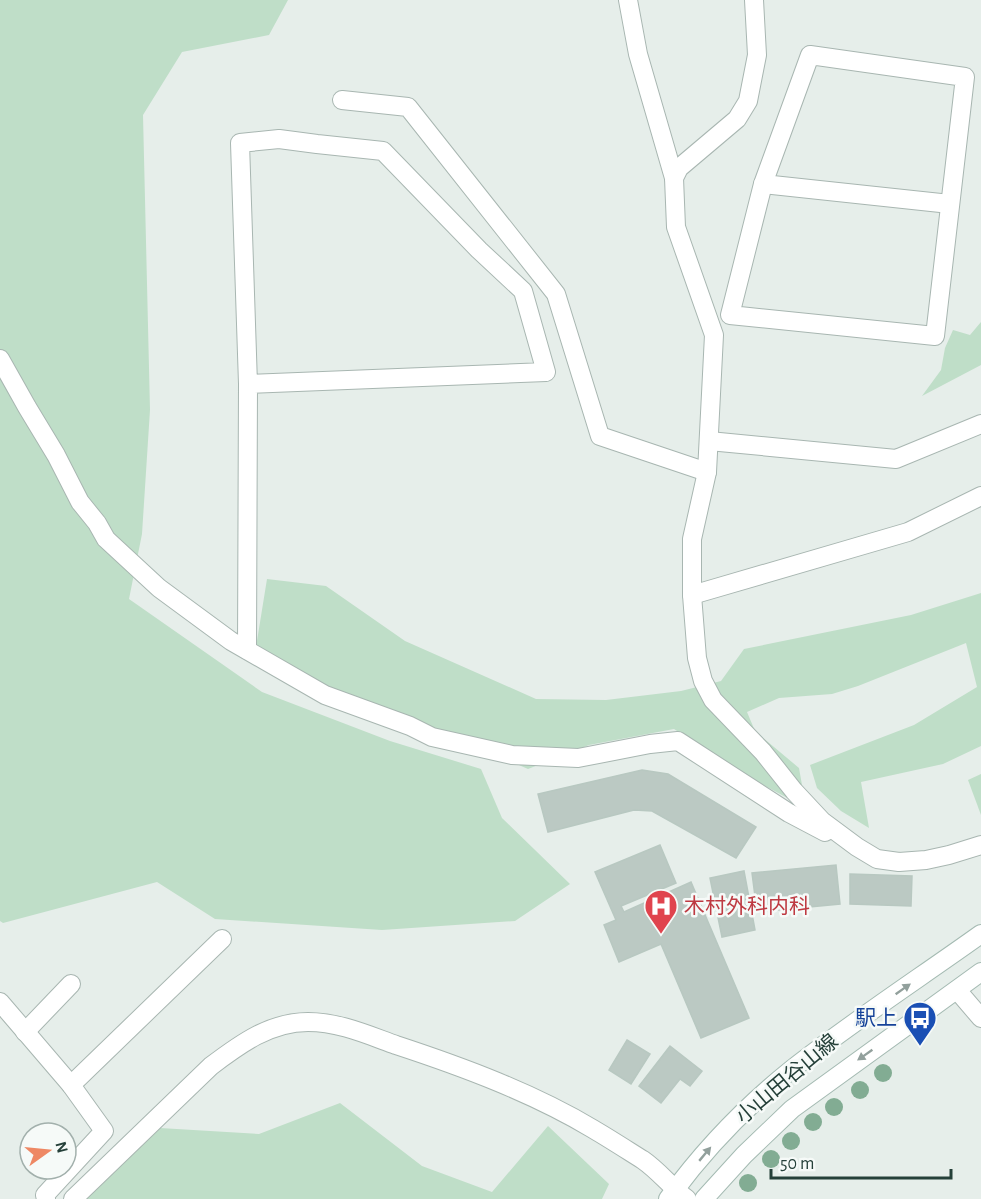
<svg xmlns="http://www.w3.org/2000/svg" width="981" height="1199" font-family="'Alegreya Sans','Noto Sans JP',sans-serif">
  <rect width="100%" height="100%" fill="#e6eeea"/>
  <g fill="#bfdec8">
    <polygon points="0,0 288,0 269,35 182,52 143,115 150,410 142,534 129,599 262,692 390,741 481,769 502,818 570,884 515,921 382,930 215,919 157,882 3,923 0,921"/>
    <polygon points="981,322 981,365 922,396 941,370 945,348 953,330 970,335"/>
    <polygon points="267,579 326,586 405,641 536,699 606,700 681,691 721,681 744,649 911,615 981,593 981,746 943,764 861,782 869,828 841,811 817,788 810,765 914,725 977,687 966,643 858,686 832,694 779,698 747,712 755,731 799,768 806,808 747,776 674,729 589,745 528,769 423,723 301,687 256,647"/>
    <polygon points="981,774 981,815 968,780"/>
    <polygon points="340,1103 422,1166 492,1192 548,1126 609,1184 602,1199 81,1199 160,1128 259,1134"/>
  </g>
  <g fill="#bbc9c3" stroke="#b8c8c1" stroke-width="1.5">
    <polygon points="642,770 668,774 756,827 736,858 652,811 634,810 548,832 538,794"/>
    <polygon points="660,845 676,883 621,906 624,912 691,882 749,1018 701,1038 661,944 619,962 604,925 616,920 595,872"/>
    <polygon points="836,865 840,904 757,912 752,873"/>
    <polygon points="744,871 755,930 722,937 710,878"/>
    <polygon points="850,874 912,876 911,906 850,904"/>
    <polygon points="627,1040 650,1054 631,1084 609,1070"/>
    <polygon points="670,1046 702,1071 690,1086 680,1079 661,1103 639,1086"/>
  </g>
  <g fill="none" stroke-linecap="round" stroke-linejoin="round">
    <g stroke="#a8b6b1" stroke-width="20">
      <g id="minor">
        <polyline points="754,0 757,55 748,101 737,119 679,168 674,178 676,227 714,335 707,472 692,539 692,595 697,658 703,681 713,700 763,752 794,791 822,821 857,847 877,859 899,862 926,860 949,855 981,845"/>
        <polygon points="810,55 965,77 935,336 730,315 763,184"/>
        <polyline points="342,100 408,107 556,294 600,436 707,472"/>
        <polyline points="763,184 950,204"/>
        <polyline points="0,359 27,407 56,455 80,502 97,523 106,539 159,588 231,641 325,695 410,726 432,737 512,755 578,758 650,744 678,741 789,813 825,832"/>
        <polyline points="709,441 896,459 981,424"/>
        <polyline points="692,595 908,532 981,496"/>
        <polyline points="247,650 248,384 240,143 279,139 317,144 383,151 479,250 523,291 546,372 248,384"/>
        <polyline points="957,990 981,1018"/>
        <polyline points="0,1002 71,1085 104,1131 45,1195 46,1199"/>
        <polyline points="25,1032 71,984"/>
        <polyline points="71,1085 222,939"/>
        <path d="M73,1199L211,1066C240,1044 270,1022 308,1022C339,1022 368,1035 396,1045C463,1067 533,1093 593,1129C610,1139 627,1150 643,1160C659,1171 671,1187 687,1199"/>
      </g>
    </g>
    <g stroke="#a8b6b1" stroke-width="20">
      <polyline id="tertiary" points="628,0 638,54 674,178"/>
    </g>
    <g stroke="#a4bab2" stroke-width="20">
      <g id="secondary">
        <path d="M668,1199C703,1151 745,1107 791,1070C852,1022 918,979 981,934"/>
        <polyline points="704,1199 744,1155 792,1109 981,972"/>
      </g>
    </g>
    <use href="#minor" stroke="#fff" stroke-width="18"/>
    <use href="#tertiary" stroke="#fff" stroke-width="18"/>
    <use href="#secondary" stroke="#fff" stroke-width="18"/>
  </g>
  <g fill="#82ac93">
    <circle cx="883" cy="1073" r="9"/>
    <circle cx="860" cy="1090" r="9"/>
    <circle cx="834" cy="1107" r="9"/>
    <circle cx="813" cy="1122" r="9"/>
    <circle cx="791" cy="1141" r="9"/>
    <circle cx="771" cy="1159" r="9"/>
    <circle cx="748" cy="1183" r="9"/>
  </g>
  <defs><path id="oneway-solid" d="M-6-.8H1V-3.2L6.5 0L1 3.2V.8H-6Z" transform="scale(1.5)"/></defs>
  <g fill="#92a09c">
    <use href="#oneway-solid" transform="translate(903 989) rotate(-35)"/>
    <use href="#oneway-solid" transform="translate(865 1055) rotate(145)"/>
    <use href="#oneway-solid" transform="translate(705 1154) rotate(-50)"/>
  </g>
  <defs>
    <g id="hospital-pin" transform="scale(1.725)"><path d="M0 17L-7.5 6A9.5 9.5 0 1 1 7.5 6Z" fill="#e0444e" stroke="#f6faf8"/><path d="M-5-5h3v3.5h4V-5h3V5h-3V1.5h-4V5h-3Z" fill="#fff"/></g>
    <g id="bus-pin" transform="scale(1.725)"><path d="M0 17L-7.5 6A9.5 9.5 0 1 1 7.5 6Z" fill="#1a4fb4" stroke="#f6faf8"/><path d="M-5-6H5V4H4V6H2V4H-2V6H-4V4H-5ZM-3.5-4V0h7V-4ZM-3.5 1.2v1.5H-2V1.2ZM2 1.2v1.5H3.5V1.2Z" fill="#fff"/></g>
  </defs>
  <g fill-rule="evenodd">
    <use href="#hospital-pin" x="661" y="906"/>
    <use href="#bus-pin" x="920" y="1018"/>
  </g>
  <g text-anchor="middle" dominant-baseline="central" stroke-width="5" stroke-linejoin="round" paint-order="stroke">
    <g font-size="21" fill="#be3a42" stroke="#f6faf8" text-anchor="start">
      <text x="684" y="906">木村外科内科</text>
    </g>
    <g font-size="21" fill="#164399" stroke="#f6faf8" text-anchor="end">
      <text x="897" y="1018">駅上</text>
    </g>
    <g font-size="21" fill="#254039" stroke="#f6faf8">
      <text transform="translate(787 1079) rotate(-40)">小山田谷山線</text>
    </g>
  </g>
  <g transform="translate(48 1151) rotate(75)"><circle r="28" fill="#f6faf8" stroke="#a2b0ac" stroke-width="1.5"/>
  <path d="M0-4.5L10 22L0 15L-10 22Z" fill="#ee8864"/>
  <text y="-9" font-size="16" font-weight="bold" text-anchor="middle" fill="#254039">N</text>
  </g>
  <path d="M771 1169v9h180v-9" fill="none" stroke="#254039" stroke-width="3"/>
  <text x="780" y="1169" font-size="18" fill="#254039" stroke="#f6faf8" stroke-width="4.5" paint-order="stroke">50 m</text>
</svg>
